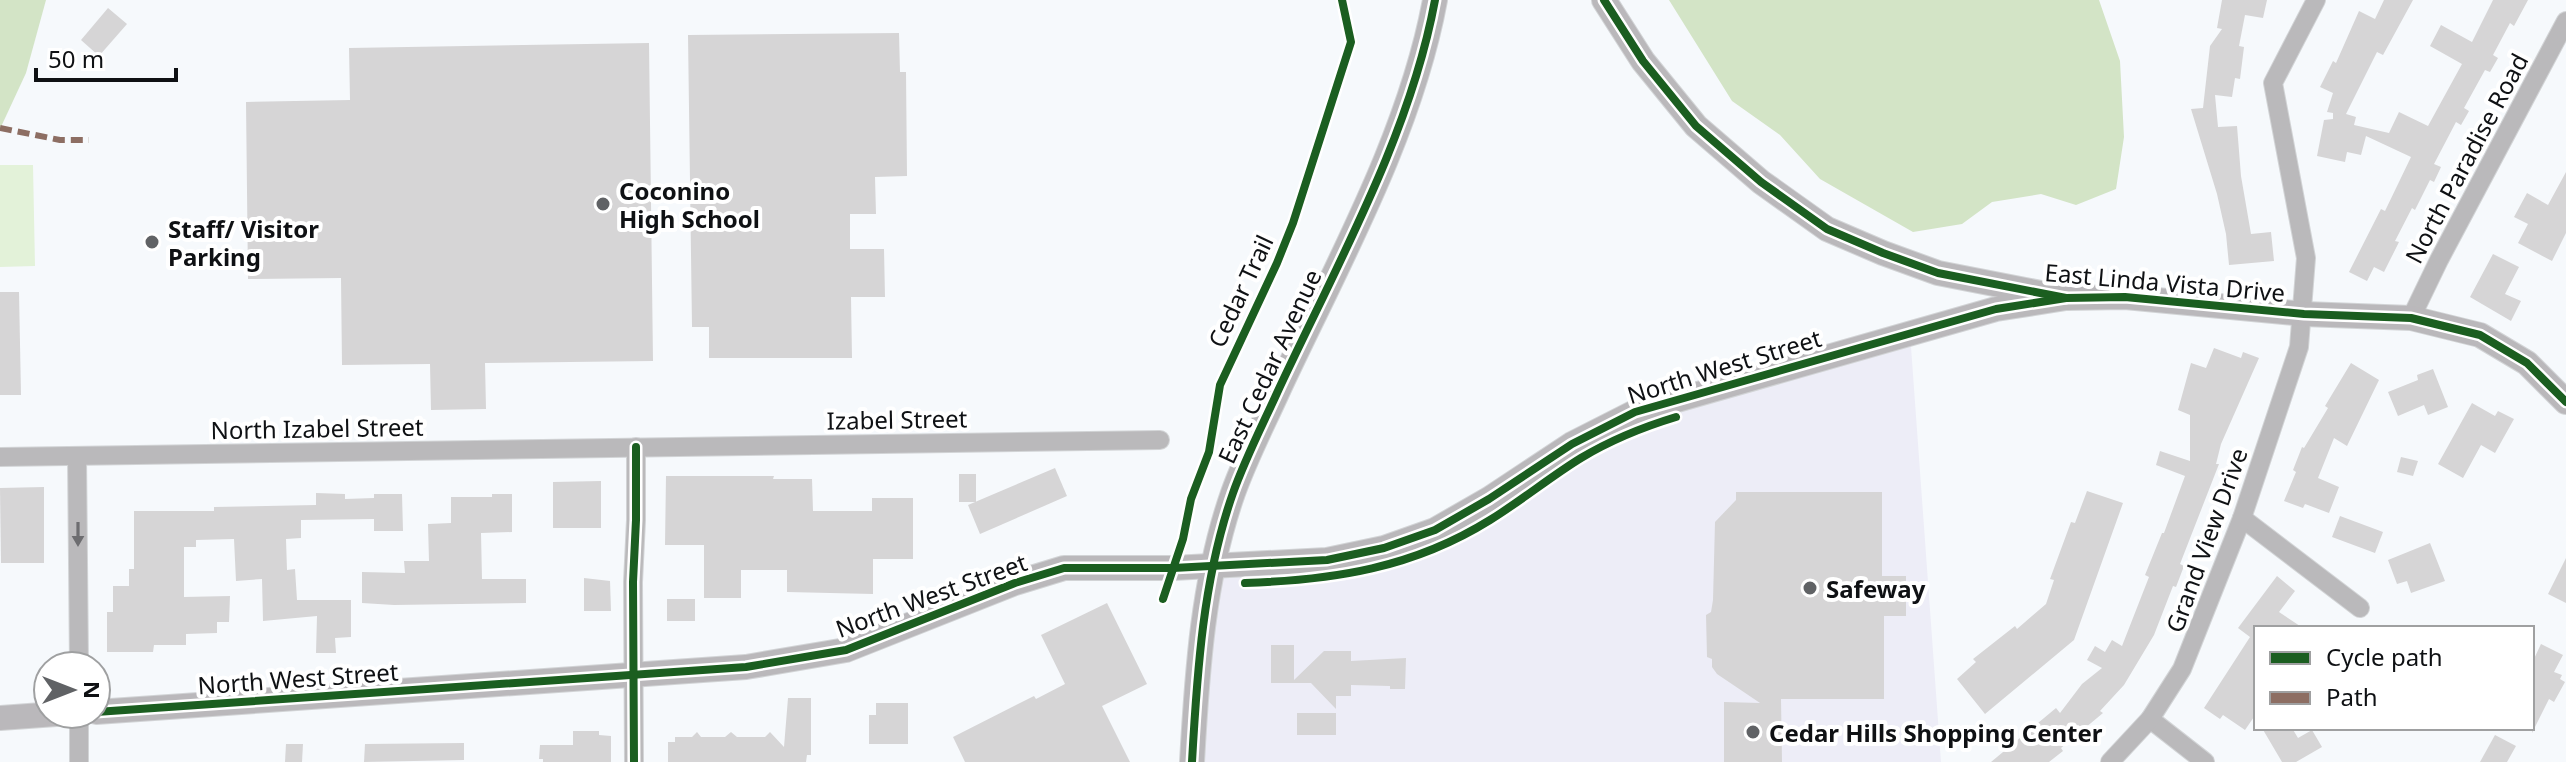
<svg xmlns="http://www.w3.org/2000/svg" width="2566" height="762" font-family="'Noto Sans',sans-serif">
  <rect width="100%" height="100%" fill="#f6f9fc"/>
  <polygon fill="#ededf7" points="1910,333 1941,762 1192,762 1215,564 1396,544 1572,444"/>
  <polygon fill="#e3f2d9" points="0,165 33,165 35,266 0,267"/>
  <g fill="#d3e4c6">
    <polygon points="0,0 46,0 26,73 0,129"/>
    <polygon points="1669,0 2099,0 2120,61 2124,137 2116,189 2076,205 2041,194 1992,202 1962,224 1913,232 1820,179 1780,135 1732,101"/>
  </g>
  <g fill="#d6d5d6">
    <polygon points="2222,0 2267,0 2263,18 2245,15 2239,46 2244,47 2240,79 2235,78 2232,97 2215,95 2218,127 2237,126 2241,176 2251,234 2271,232 2274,261 2229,265 2226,234 2217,194 2191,109 2203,108 2210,46 2222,29 2217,28"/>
    <polygon points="2384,0 2413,0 2383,55 2377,52 2346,114 2356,117 2354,125 2389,133 2399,112 2428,126 2462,64 2430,46 2441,25 2472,42 2493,0 2528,0 2514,26 2510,23 2493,55 2498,58 2490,72 2485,70 2464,108 2469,111 2461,125 2456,122 2434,164 2441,167 2434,182 2430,180 2415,210 2412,208 2395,241 2399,242 2384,272 2374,267 2367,281 2349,272 2381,209 2385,211 2411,157 2366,136 2361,155 2347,152 2345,162 2317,156 2324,120 2333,119 2333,113 2327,112 2333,93 2320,87 2333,61 2336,63 2359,11 2375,19"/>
    <polygon points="108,8 127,24 99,56 81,40"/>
    <polygon points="899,33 900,72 906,72 907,176 875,177 876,214 850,214 850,249 884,249 885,297 851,297 852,358 709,358 709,327 692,327 688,35"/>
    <polygon points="649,43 653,361 485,363 486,409 431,410 430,364 342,365 341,278 248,279 246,102 350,100 349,48"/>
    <polygon points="2566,172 2566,233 2552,261 2518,243 2528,224 2514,217 2527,193 2548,205"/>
    <polygon points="2493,254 2519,267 2505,294 2521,301 2511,321 2470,297"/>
    <polygon points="0,292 19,292 21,395 0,395"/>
    <polygon points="2214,348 2241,358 2243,352 2259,358 2221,444 2216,464 2219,464 2180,564 2184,566 2176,587 2173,586 2154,635 2124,685 2100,711 2103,713 2061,748 2063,751 2049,762 1991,762 2056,708 2060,713 2082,684 2102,668 2087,660 2095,646 2105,652 2112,640 2122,646 2149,577 2145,575 2162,533 2164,533 2185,476 2156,465 2160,451 2190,461 2190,415 2178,410 2191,363 2206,368"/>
    <polygon points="2351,363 2379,380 2347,446 2334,438 2318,478 2339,487 2329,513 2305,504 2303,508 2284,501 2296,472 2293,470 2302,447 2304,448 2328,408 2325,406"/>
    <polygon points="2433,369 2448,407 2428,415 2424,405 2398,416 2388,392 2418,380 2417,375"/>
    <polygon points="2472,403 2495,416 2498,411 2514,419 2495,453 2481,445 2463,478 2438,464"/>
    <polygon points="2401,457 2418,461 2413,476 2397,472"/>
    <polygon points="1055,468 1067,496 980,534 968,505"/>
    <rect x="959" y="474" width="17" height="28"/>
    <polygon points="666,476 774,476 773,479 812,479 813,511 872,511 872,498 913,498 913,559 873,559 873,594 787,592 787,570 741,570 741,598 704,598 704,545 665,545"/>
    <polygon points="601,481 601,528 553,528 553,482"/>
    <polygon points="44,487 44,563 1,563 0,488"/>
    <polygon points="2087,491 2123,503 2074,640 1985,714 1957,679 1976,662 1973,659 2015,626 2017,629 2046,604 2054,580 2050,579 2071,522 2075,523"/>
    <polygon points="1736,492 1882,492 1882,576 1906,576 1906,616 1884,616 1884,699 1781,699 1782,762 1724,762 1724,702 1760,703 1717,674 1712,667 1712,659 1707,657 1706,615 1711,612 1713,600 1715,522 1736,500"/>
    <polygon points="316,493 345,494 345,499 374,498 374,494 402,494 403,531 374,531 374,519 301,520 301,538 286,539 287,570 295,569 297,600 351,600 351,637 335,638 336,653 316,653 317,616 263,621 262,579 236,581 234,539 196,540 196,547 184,547 184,597 230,596 229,622 217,622 217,633 186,634 186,645 154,645 153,652 107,652 107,612 113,612 113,586 129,586 129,569 134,569 134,511 214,511 214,507 316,505"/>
    <polygon points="492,494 512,494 512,532 481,533 482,579 526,579 526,603 394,605 362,603 362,572 405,573 404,561 429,561 428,524 451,523 451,497 492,497"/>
    <polygon points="2340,516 2383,532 2375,553 2332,537"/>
    <polygon points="2430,543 2445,581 2411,593 2407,581 2397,584 2388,560"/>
    <polygon points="2566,558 2566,603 2548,594"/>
    <polygon points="2277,576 2295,591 2279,612 2303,628 2256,628 2256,714 2245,730 2223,715 2220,719 2204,708 2250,637 2238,628"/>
    <polygon points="584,578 610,581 611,611 584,611"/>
    <rect x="667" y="599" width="28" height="22"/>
    <polygon points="1107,603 1147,684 1102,706 1130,762 965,762 953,737 1034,696 1036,699 1065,684 1041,635"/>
    <polygon points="2541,644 2563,655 2554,672 2562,675 2560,679 2565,682 2554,702 2549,699 2532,733 2532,663"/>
    <polygon points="1271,645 1294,645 1294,680 1324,651 1351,651 1351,661 1406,658 1405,689 1390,689 1390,686 1351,685 1351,696 1336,696 1336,709 1311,683 1271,683"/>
    <polygon points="788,698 811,698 811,755 807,755 806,762 668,762 668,742 675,742 675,737 692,737 697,732 701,737 725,737 731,732 737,737 765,737 770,732 784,747"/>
    <polygon points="876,703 908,703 908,744 869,744 869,715 876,715"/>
    <rect x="1297" y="713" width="39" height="22"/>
    <polygon points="2262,728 2292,728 2298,738 2312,730 2322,747 2296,762 2282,762"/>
    <polygon points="573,731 599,731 599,735 611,736 611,762 543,762 543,759 539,759 540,745 573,745"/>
    <polygon points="2495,735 2516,746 2507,762 2480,762"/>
    <polygon points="464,743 464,760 364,762 365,744"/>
    <polygon points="286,744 303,744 302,762 285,762"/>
  </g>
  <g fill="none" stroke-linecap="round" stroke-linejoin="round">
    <g stroke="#d2d4d6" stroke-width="20">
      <g id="street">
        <polyline points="2411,318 2439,260 2566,21"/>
        <polyline points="77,456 79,666"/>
        <polyline points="0,457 1160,440"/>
        <polyline points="2242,518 2360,608"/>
        <polyline points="79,714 79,762"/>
        <polyline points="2150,719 2205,762"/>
        <polyline points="634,762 633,582 636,520 636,447"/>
        <polyline points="2110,762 2150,719 2182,669 2242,518 2299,347 2306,258 2273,83 2316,0"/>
      </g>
    </g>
    <g stroke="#d2d4d6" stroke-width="26">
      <g id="secondary">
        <polyline points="1604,0 1643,61 1696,126 1761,182 1827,229 1883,253 1938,273 2066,298 2125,297 2304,314 2411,318 2480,335 2527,363 2566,402"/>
        <polyline points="96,712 746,667 846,650 1015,583 1064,568 1173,568 1327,560 1384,548 1435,530 1489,499 1572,444 1635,412 1996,309 2066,298"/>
        <polyline points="0,718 56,714"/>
        <path d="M1192,762C1197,673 1203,578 1233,493C1245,459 1262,426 1277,393C1335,268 1410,136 1435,0"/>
      </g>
    </g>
    <use href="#street" stroke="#bab9bb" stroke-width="18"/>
    <use href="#secondary" stroke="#bab8bb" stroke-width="24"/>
    <polyline stroke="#8d6e63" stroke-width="6" stroke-dasharray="12 6" stroke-linecap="butt" points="0,128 60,140 89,140"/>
    <g stroke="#fff" stroke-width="13">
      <g id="cycleway">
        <polyline points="1604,0 1643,61 1696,126 1761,182 1827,229 1883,253 1938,273 2066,298 2125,297 2304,314 2411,318 2480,335 2527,363 2566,402"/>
        <path d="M1245,583C1334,580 1413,568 1490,520C1521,501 1550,477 1581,458C1611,440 1643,427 1676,417"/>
        <polyline points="1163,599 1183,539 1191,499 1209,452 1220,385 1277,263 1293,223 1351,42 1342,0"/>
        <polyline points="96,712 746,667 846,650 1015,583 1064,568 1173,568 1327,560 1384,548 1435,530 1489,499 1572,444 1635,412 1996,309 2066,298"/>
        <polyline points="634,762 633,582 636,520 636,447"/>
        <path d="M1192,762C1197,673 1203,578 1233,493C1245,459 1262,426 1277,393C1335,268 1410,136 1435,0"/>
      </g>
    </g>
    <use href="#cycleway" stroke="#1b5e20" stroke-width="8"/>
  </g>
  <defs><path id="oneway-solid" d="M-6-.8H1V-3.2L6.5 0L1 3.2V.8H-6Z" transform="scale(2)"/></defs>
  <use fill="#6d6d70" href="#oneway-solid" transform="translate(78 534) rotate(90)"/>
  <g fill="#606265" stroke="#fff" stroke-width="3">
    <circle cx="603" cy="204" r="8"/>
    <circle cx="152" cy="242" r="8"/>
    <circle cx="1810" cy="588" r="8"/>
    <circle cx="1753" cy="732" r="8"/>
  </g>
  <g text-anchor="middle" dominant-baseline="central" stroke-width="8" stroke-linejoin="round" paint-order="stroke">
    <g font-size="24" fill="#0f1114" stroke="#fff">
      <text transform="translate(2466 158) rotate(-62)">North Paradise Road</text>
      <text transform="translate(2165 282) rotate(5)">East Linda Vista Drive</text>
      <text transform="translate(1240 291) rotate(-65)">Cedar Trail</text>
      <text transform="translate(1269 366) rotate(-65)">East Cedar Avenue</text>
      <text transform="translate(1724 366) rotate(-17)">North West Street</text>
      <text transform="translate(897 419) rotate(-1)">Izabel Street</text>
      <text transform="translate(317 428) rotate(-1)">North Izabel Street</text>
      <text transform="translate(2206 540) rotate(-70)">Grand View Drive</text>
      <text transform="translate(931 595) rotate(-20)">North West Street</text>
      <text transform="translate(298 678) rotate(-4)">North West Street</text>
    </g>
    <g font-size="24" font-weight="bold" fill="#0f1114" stroke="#fff" text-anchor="start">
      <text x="619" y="190">Coconino<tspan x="619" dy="28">High School</tspan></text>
      <text x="168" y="228">Staff/ Visitor<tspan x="168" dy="28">Parking</tspan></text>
      <text x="1826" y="588">Safeway</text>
      <text x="1769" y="732">Cedar Hills Shopping Center</text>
    </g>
  </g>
  <rect x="2254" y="626" width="280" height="104" fill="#ffffff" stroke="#9fa0a1" stroke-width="2"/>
  <rect x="2270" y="652" width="40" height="12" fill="#1b5e20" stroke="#9fa0a1" stroke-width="2"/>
  <text x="2326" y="666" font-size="24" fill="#0f1114">Cycle path</text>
  <rect x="2270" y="692" width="40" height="12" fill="#8d6e63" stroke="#9fa0a1" stroke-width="2"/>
  <text x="2326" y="706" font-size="24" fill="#0f1114">Path</text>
  <g transform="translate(72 690) rotate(90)"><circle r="38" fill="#ffffff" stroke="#9fa0a1" stroke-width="2"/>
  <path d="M0-6L14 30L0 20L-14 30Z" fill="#606265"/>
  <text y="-12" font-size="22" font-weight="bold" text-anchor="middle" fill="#0f1114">N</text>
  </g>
  <path d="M36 68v12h140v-12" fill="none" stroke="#0f1114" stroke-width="4"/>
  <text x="48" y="68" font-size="24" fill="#0f1114" stroke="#ffffff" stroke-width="6" paint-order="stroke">50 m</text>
</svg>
